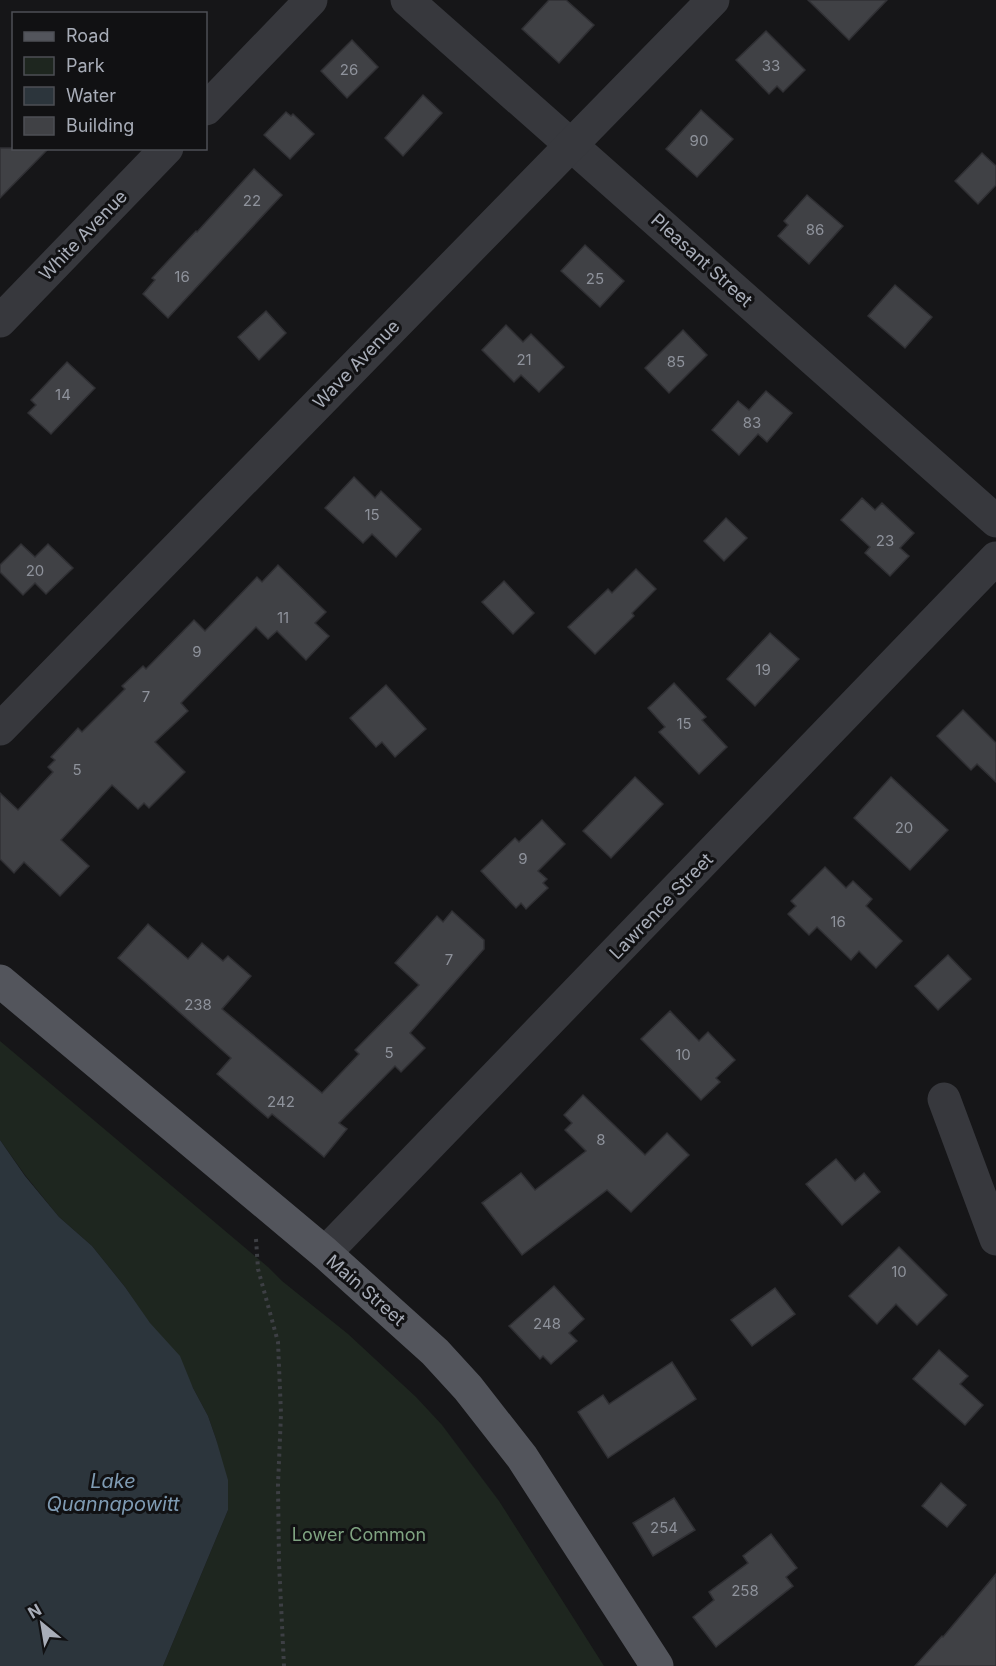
<svg xmlns="http://www.w3.org/2000/svg" width="996" height="1666" font-family="Inter,sans-serif">
  <rect width="100%" height="100%" fill="#161618"/>
  <polygon fill="#1e261f" points="0,1041 268,1267 282,1281 348,1334 416,1397 442,1425 499,1501 604,1666 163,1666 228,1510 216,1439 208,1416 193,1388 125,1287 92,1246 59,1217 25,1175 0,1140"/>
  <polygon fill="#2c353c" points="0,1140 25,1176 59,1217 92,1246 125,1287 150,1323 180,1356 193,1388 208,1416 216,1439 228,1480 228,1510 163,1666 0,1666"/>
  <g fill="#404145" stroke="#303034" stroke-width="1.5">
    <polygon points="549,0 566,0 594,25 559,63 522,29"/>
    <polygon points="808,0 887,0 849,40"/>
    <polygon points="766,31 805,70 783,92 777,86 769,94 736,60"/>
    <polygon points="352,40 378,67 347,98 321,71"/>
    <polygon points="423,95 442,113 403,156 385,138"/>
    <polygon points="701,110 733,139 697,177 666,149"/>
    <polygon points="286,112 291,116 293,114 314,134 290,159 264,135"/>
    <polygon points="0,148 49,148 0,198"/>
    <polygon points="982,153 996,166 996,185 978,204 955,181"/>
    <polygon points="254,169 282,195 168,318 143,294 155,280 152,278 196,231 197,232"/>
    <polygon points="807,195 843,226 809,264 778,236 788,225 784,221"/>
    <polygon points="585,245 624,281 600,307 561,271"/>
    <polygon points="895,285 932,317 905,348 868,316"/>
    <polygon points="266,311 286,333 259,360 238,337"/>
    <polygon points="506,325 523,342 531,334 564,367 539,392 521,375 514,382 482,350"/>
    <polygon points="683,330 707,355 669,393 645,368"/>
    <polygon points="67,362 95,388 51,434 28,413 36,405 31,400"/>
    <polygon points="766,391 792,413 767,442 758,434 739,455 712,430 738,401 749,410"/>
    <polygon points="354,477 375,498 381,491 421,529 396,557 372,534 363,543 325,508"/>
    <polygon points="862,498 875,510 882,503 914,533 900,548 909,556 890,576 865,553 870,547 841,520"/>
    <polygon points="726,518 747,538 724,561 704,541"/>
    <polygon points="21,544 35,557 48,544 73,568 46,594 35,583 23,595 0,572 0,565"/>
    <polygon points="278,565 326,612 315,623 329,636 306,660 277,631 268,639 256,627 181,703 188,711 155,742 185,772 149,808 144,803 138,809 112,785 61,840 89,866 60,896 24,862 14,873 0,859 0,793 18,810 53,772 48,767 55,760 51,757 78,728 82,732 125,689 122,686 143,666 146,669 194,620 205,631 257,577 262,582"/>
    <polygon points="636,569 656,589 632,613 634,616 595,654 568,627 608,589 612,593"/>
    <polygon points="504,581 534,613 513,634 482,602"/>
    <polygon points="770,633 799,659 755,706 727,679"/>
    <polygon points="674,683 706,717 702,720 727,747 699,774 659,732 665,727 648,708"/>
    <polygon points="386,685 426,729 395,757 382,742 376,747 350,718"/>
    <polygon points="963,710 996,743 996,782 977,764 971,770 937,736"/>
    <polygon points="635,777 663,804 611,858 583,831"/>
    <polygon points="891,777 948,830 910,870 854,818"/>
    <polygon points="542,820 565,844 538,871 547,879 543,883 548,888 526,909 521,903 516,908 481,871 515,838 519,842"/>
    <polygon points="825,867 846,888 853,881 872,899 866,906 902,941 876,968 859,951 851,960 817,927 809,935 788,914 796,906 791,901"/>
    <polygon points="452,911 484,940 484,949 410,1033 425,1048 401,1072 395,1066 339,1123 347,1129 324,1157 272,1114 268,1118 217,1074 231,1058 118,958 148,924 188,959 202,943 223,961 228,956 251,976 222,1009 322,1093 359,1054 355,1050 419,985 395,963 437,916 443,922"/>
    <polygon points="948,955 971,979 938,1010 915,986"/>
    <polygon points="670,1011 699,1041 708,1032 735,1060 716,1078 720,1082 701,1100 641,1039"/>
    <polygon points="583,1095 645,1155 667,1133 689,1155 631,1212 607,1190 522,1255 482,1203 521,1173 535,1190 586,1151 565,1130 572,1123 564,1115"/>
    <polygon points="836,1159 855,1181 864,1173 880,1192 842,1225 806,1184"/>
    <polygon points="899,1247 947,1295 917,1325 896,1304 877,1324 849,1296"/>
    <polygon points="554,1286 584,1319 569,1333 577,1341 551,1364 543,1356 540,1359 509,1326"/>
    <polygon points="775,1288 795,1314 752,1346 731,1320"/>
    <polygon points="939,1350 968,1376 960,1384 983,1405 965,1425 913,1379"/>
    <polygon points="672,1362 696,1399 608,1458 578,1412 603,1395 609,1404"/>
    <polygon points="941,1483 966,1505 947,1527 922,1506"/>
    <polygon points="674,1498 695,1530 653,1556 633,1523"/>
    <polygon points="771,1534 797,1568 786,1577 793,1586 716,1647 693,1617 714,1600 709,1592 748,1563 743,1556"/>
    <polygon points="996,1574 996,1666 915,1666 942,1636 943,1637"/>
  </g>
  <g fill="none" stroke-linecap="round" stroke-linejoin="round">
    <polyline stroke="#3d3f44" stroke-width="4" stroke-dasharray="3 4.5" stroke-linecap="butt" points="256,1239 258,1269 278,1342 281,1414 278,1485 279,1563 284,1666"/>
    <g stroke="#37383d" stroke-width="33">
      <polyline points="407,0 996,521"/>
      <polyline points="206,109 311,0"/>
      <polyline points="0,321 167,148"/>
      <polyline points="0,729 713,0"/>
      <polyline points="944,1099 996,1239"/>
      <polyline points="325,1253 996,558"/>
    </g>
    <polyline stroke="#53555c" stroke-width="33" points="0,981 325,1253 435,1352 468,1388 522,1457 657,1666"/>
  </g>
  <g text-anchor="middle" dominant-baseline="central" stroke-width="6" stroke-linejoin="round" paint-order="stroke">
    <g font-size="15" fill="#8e929b">
      <text x="771" y="65">33</text>
      <text x="349" y="69">26</text>
      <text x="699" y="140">90</text>
      <text x="252" y="200">22</text>
      <text x="815" y="229">86</text>
      <text x="182" y="276">16</text>
      <text x="595" y="278">25</text>
      <text x="524" y="359">21</text>
      <text x="676" y="361">85</text>
      <text x="63" y="394">14</text>
      <text x="752" y="422">83</text>
      <text x="372" y="514">15</text>
      <text x="885" y="540">23</text>
      <text x="35" y="570">20</text>
      <text x="283" y="617">11</text>
      <text x="197" y="651">9</text>
      <text x="763" y="669">19</text>
      <text x="146" y="696">7</text>
      <text x="684" y="723">15</text>
      <text x="77" y="769">5</text>
      <text x="904" y="827">20</text>
      <text x="523" y="858">9</text>
      <text x="838" y="921">16</text>
      <text x="449" y="959">7</text>
      <text x="198" y="1004">238</text>
      <text x="389" y="1052">5</text>
      <text x="683" y="1054">10</text>
      <text x="281" y="1101">242</text>
      <text x="601" y="1139">8</text>
      <text x="899" y="1271">10</text>
      <text x="547" y="1323">248</text>
      <text x="664" y="1527">254</text>
      <text x="745" y="1590">258</text>
    </g>
    <g font-size="18" fill="#a8adb8" stroke="#111113">
      <text transform="translate(83 235) rotate(-46)">White Avenue</text>
      <text transform="translate(702 260) rotate(42)">Pleasant Street</text>
      <text transform="translate(356 364) rotate(-46)">Wave Avenue</text>
      <text transform="translate(661 906) rotate(-46)">Lawrence Street</text>
      <text transform="translate(366 1290) rotate(41)">Main Street</text>
    </g>
    <g font-size="18" fill="#7fa381" stroke="#111113">
      <text x="359" y="1534">Lower Common</text>
    </g>
    <g font-size="20" font-style="italic" fill="#7f9bb3" stroke="#111113">
      <text x="113" y="1481">Lake<tspan x="113" dy="23">Quannapowitt</tspan></text>
    </g>
  </g>
  <rect x="12" y="12" width="195" height="138" fill="#111113" stroke="#4d4f55" stroke-width="1.5"/>
  <rect x="24" y="32" width="30" height="9" fill="#53555c" stroke="#4d4f55" stroke-width="1.5"/>
  <text x="66" y="42" font-size="18" fill="#a8adb8">Road</text>
  <rect x="24" y="57" width="30" height="18" fill="#1e261f" stroke="#4d4f55" stroke-width="1.5"/>
  <text x="66" y="72" font-size="18" fill="#a8adb8">Park</text>
  <rect x="24" y="87" width="30" height="18" fill="#2c353c" stroke="#4d4f55" stroke-width="1.5"/>
  <text x="66" y="102" font-size="18" fill="#a8adb8">Water</text>
  <rect x="24" y="117" width="30" height="18" fill="#404145" stroke="#4d4f55" stroke-width="1.5"/>
  <text x="66" y="132" font-size="18" fill="#a8adb8">Building</text>
  <g transform="translate(42 1624) rotate(330)" stroke="#111113" stroke-width="4.5" paint-order="stroke">
  <path d="M0-4.5L10 22L0 15L-10 22Z" fill="#a8adb8"/>
  <text y="-9" font-size="16" font-weight="bold" text-anchor="middle" fill="#a8adb8">N</text>
  </g>
</svg>
